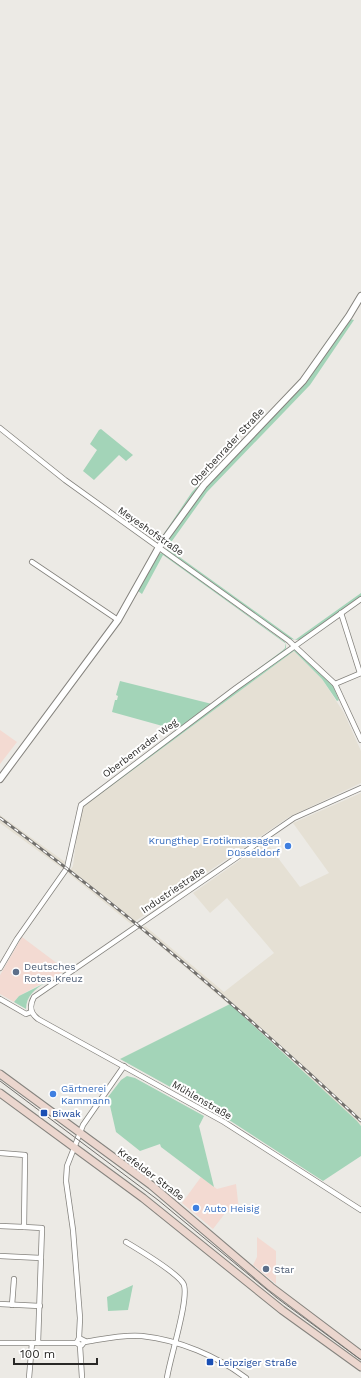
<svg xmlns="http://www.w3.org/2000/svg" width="361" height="1378" font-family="'Work Sans',sans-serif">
  <rect width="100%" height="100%" fill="#eceae5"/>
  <g fill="#f3dad2">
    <polygon points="0,730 17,742 0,764"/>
    <polygon points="22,937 66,970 19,996 14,1002 0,994 0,975"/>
    <polygon points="201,1177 217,1189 236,1184 239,1210 226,1212 213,1229 182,1203"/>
    <polygon points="257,1237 276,1251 276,1284 253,1265 257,1257"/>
  </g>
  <g fill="#e5e0d4">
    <polygon points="294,651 322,679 344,713 361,751 361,783 289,817 131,924 68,873 73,866 80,809"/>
    <polygon points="361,793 361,1126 266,1036 140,929 145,926 224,992 274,953 227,898 210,913 193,893 266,842 300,887 329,873 293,823"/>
    <polygon points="0,815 65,862 63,869 0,823"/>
  </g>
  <g fill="#a3d4b8">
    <polygon points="345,315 325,348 301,381 203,483 162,539 158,541 154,540 161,538 192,492 299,381"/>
    <polygon points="350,319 354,320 310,385 207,492 167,548 295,640 361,593 361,596 300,640 290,639 167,550 165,542 204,488 306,381"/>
    <polygon points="101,429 133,455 126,461 119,455 94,480 83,471 97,450 90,444 99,430"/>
    <polygon points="161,553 164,554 285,642 286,648 283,652 235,686 282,651 285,648 285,643 163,555 142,594 138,591 156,557"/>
    <polygon points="295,650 333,686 339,700 337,701 322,679 294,651 80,809 90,798 290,651"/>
    <polygon points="120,681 212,704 177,730 112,712 115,700 117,700 118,696 116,695"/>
    <path d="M45,983C35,989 26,996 26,1009L14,1002L19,996Z"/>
    <polygon points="230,1004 357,1121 361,1126 361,1156 323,1181 226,1118 120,1059"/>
    <polygon points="127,1076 135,1078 204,1116 199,1126 214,1187 161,1147 160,1144 140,1151 116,1132 108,1097 121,1080"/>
    <polygon points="133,1285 128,1310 108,1311 107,1297"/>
  </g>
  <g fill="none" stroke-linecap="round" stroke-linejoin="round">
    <g stroke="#85837e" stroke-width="6">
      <g id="minor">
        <polyline points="0,428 65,480 289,641 335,684 361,740"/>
        <polyline points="32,562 118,620"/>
        <polyline points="341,613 360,673"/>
        <polyline points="335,684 361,673"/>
        <path d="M361,788L294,818L34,997C29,1006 30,1013 38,1019L224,1122L361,1210"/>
        <polyline points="0,968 17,939 67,868 81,805 236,688 361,599"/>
        <polyline points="0,999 26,1014 31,1012"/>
        <polyline points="0,1153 25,1155 24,1227 0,1226"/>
        <polyline points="24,1227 42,1228 38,1343"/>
        <path d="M126,1242C139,1250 175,1271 183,1283C191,1294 169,1361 167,1378"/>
        <polyline points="0,1256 41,1258"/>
        <polyline points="0,1304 40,1306"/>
        <polyline points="12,1305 14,1279"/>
        <polyline points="79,1338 85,1341 82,1345 78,1344 77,1342 79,1338 80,1318 73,1230 66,1181 67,1166 83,1125 124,1066"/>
        <path d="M84,1342C103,1339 124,1334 142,1336C179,1340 217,1356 246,1378"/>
        <polyline points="0,1343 77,1343"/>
        <polyline points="80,1346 82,1378"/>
        <polyline points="29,1378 32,1343"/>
      </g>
    </g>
    <g stroke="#85837e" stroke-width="8">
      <polyline id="tertiary" points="0,779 118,620 159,547 204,485 303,381 349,316 361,296"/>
    </g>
    <g stroke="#85837e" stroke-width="9">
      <g id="secondary">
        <polyline points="0,1074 151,1185 271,1287 361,1355"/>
        <polyline points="0,1093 143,1198 282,1310 361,1367"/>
      </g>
    </g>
    <use href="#minor" stroke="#fff" stroke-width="4.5"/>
    <use href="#tertiary" stroke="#fff" stroke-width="6"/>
    <use href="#secondary" stroke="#ebd6ce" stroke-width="7"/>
    <polyline stroke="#72706d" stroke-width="1" points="0,1081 158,1200 277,1298 361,1360"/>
    <g stroke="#72706d" stroke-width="3">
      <path id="rail" d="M0,818C127,912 246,1013 361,1121"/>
    </g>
    <use href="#rail" stroke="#fff" stroke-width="1.5" stroke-dasharray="4.5" stroke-linecap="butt"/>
  </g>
  <g fill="#3f7fe0" stroke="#fff" stroke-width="1.5">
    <circle cx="288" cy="846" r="4"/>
    <circle cx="53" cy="1094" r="4"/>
    <circle cx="196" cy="1208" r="4"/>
  </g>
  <g fill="#5c6f8a" stroke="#fff" stroke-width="1.5">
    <circle cx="16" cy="972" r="4"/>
    <circle cx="266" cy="1269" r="4"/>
  </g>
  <g fill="#1a4fb4" stroke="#fff" stroke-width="1.5">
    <rect x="40" y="1109" width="8" height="8" rx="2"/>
    <rect x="206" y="1358" width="8" height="8" rx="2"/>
  </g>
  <g text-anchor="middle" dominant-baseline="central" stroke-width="4" stroke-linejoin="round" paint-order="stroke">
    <g font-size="10" fill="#292826" stroke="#fff">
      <text transform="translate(227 447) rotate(-47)">Oberbenrader Straße</text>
      <text transform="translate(151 531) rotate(35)">Meyeshofstraße</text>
      <text transform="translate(140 748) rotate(-37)">Oberbenrader Weg</text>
      <text transform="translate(173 890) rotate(-34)">Industriestraße</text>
      <text transform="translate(202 1100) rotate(30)">Mühlenstraße</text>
      <text transform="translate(151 1174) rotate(37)">Krefelder Straße</text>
    </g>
    <g font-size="10" fill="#366cbe" stroke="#fff" text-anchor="start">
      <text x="280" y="840" text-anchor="end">Krungthep Erotikmassagen<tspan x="280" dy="12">Düsseldorf</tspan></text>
      <text x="61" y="1088">Gärtnerei<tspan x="61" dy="12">Kammann</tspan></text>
      <text x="204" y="1208">Auto Heisig</text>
    </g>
    <g font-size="10" fill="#4e5e75" stroke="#fff" text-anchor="start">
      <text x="24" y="966">Deutsches<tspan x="24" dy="12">Rotes Kreuz</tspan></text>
      <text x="274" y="1269">Star</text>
    </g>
    <g font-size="10" fill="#164399" stroke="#fff" text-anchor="start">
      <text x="52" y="1113">Biwak</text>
      <text x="218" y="1362">Leipziger Straße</text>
    </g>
  </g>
  <path d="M14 1358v6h83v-6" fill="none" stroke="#292826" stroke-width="2"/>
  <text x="20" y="1358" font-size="12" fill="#292826" stroke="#ffffff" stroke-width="3" paint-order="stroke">100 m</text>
</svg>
